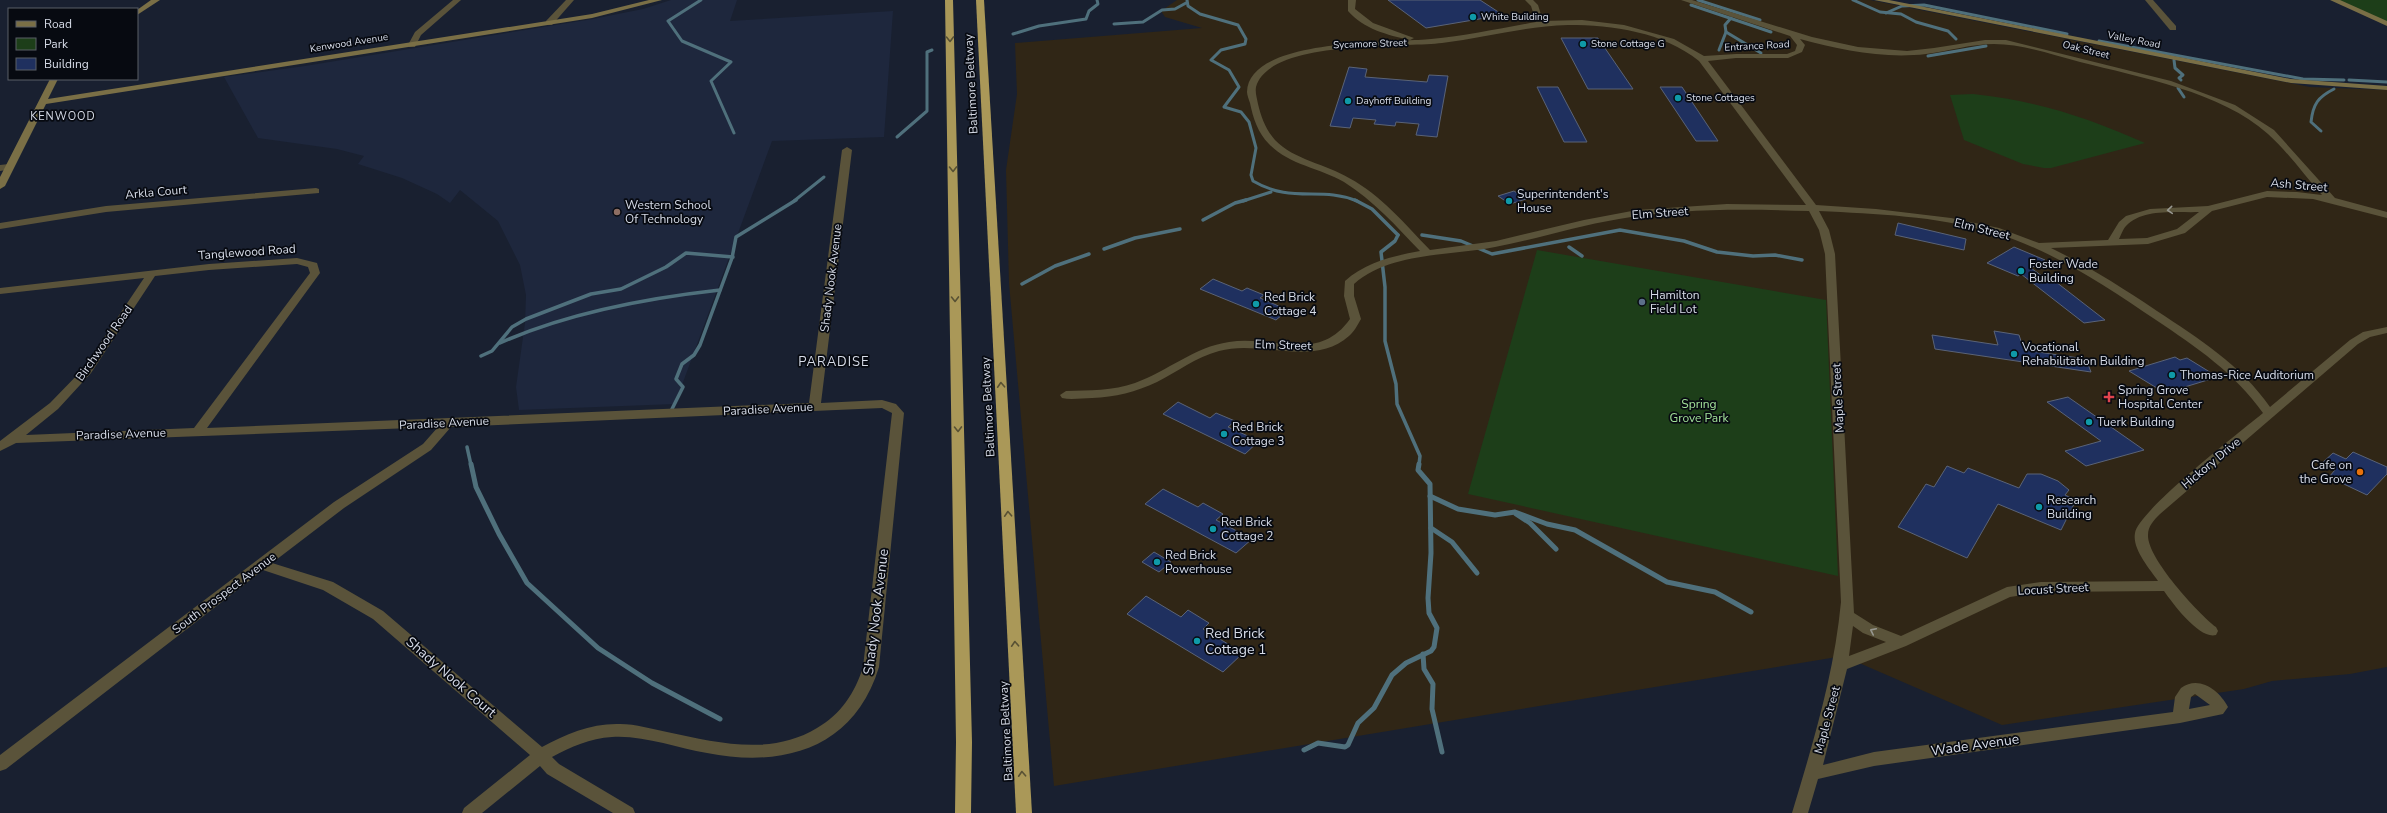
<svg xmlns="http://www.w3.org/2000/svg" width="2387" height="813" font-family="'Nunito Sans',sans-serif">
  <rect width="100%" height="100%" fill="#192030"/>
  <polygon fill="#1e273d" points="671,0 737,0 730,21 893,11 884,137 772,141 675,404 519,410 516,387 525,323 526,295 520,265 498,221 460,190 450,203 437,194 402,178 358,164 364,156 337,149 258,138 224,77 305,66 593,19 643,9"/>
  <polygon fill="#302616" points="1177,0 1870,0 2310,87 2387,90 2387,667 2350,674 2272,681 2244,689 2002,725 1843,656 1054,786 1009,283 1006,170 1017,94 1015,43 1202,28 1165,17 1161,11"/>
  <g fill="#1d3e19">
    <polygon points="2338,0 2387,0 2387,22"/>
    <path d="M1973,94C2038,101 2086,117 2145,143L2051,168H2044L2023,164L1964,140L1950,95Z"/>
    <polygon points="1537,250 1826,300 1838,576 1468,494"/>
  </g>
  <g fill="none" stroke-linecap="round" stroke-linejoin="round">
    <g stroke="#4f707c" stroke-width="3">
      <polyline points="701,0 668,21 682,41 731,62 711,81 734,133"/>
      <path d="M1187,0L1188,6L1200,14L1238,25L1246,39L1245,44L1221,50L1211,60L1229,70L1239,87L1224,107L1241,112L1249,122L1256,148L1251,175L1253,181C1292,204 1320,186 1357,201"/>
      <polyline points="1698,0 1760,20"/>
      <polyline points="1853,0 1880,12 1901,14 1916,22 1948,31 1956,39"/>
      <polyline points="1691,5 1771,32"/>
      <polyline points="1886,13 1902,6 1924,5 2067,34"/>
      <polyline points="1114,24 1143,22 1162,10 1175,9 1186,3"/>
      <polyline points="1726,32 1761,53"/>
      <polyline points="1013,34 1039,26 1086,19 1089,11 1098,4 1097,0"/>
      <polyline points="2099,41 2303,79 2344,80"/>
      <polyline points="1719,50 1726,32 1725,25 1731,18"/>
      <polyline points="1928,56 1986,46"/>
      <polyline points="2174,60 2175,68 2183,75 2179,78 2181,80"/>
      <polyline points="2349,80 2387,82"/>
      <polyline points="2178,88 2184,97"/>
      <path d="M2321,131L2311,122C2313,104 2318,97 2334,89"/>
      <polyline points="897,137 927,111 927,52 932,50"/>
      <polyline points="794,201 824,177"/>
      <polyline points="1243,201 1271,192"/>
    </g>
    <g stroke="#4f707c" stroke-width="3.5">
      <polyline points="1355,200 1372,209 1398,235"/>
      <polyline points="1203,220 1235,203 1246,200"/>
      <polyline points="1398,235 1395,241 1381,252 1385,287 1385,341 1396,384 1397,404 1420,456 1419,465"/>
      <polyline points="1422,235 1461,241 1492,254 1620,230 1684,241 1717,252 1753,256 1775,255 1802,260"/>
      <polyline points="1569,247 1582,256"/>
      <polyline points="1104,249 1135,238 1180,229"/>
      <polyline points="1022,284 1055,266 1089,254"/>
      <path d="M500,343C567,313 648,298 720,290"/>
      <polyline points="481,356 492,351 512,327 526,319 591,294 621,289 666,267 686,253 733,257"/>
      <polyline points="672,409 683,387 676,379 682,364 694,355 700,345 732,258 736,237 796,200"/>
      <polyline points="467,447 471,465"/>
    </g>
    <g stroke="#4f707c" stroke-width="5">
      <polyline points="471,464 476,487 499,534 527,583 598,648 652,683 720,719"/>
      <polyline points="1430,496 1458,509 1495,515 1515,512 1547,524 1575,530 1667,582 1715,592 1751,612"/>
      <polyline points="1516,514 1530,523 1556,549"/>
      <polyline points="1431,528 1452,542 1477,573"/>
      <polyline points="1423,654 1424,669 1433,684 1432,709 1442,752"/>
      <polyline points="1304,750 1318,743 1345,747 1348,745 1358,723 1374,708 1392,675 1406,663 1431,651 1434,647 1437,628 1429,613 1428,598 1431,553 1430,484 1418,470 1419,464"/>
    </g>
  </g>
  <g fill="#1f305f" stroke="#5a6377">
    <polygon points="1388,0 1480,0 1503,15 1426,28"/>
    <polygon points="1561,38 1598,38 1633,89 1588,89"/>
    <polygon points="1349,67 1367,69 1365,77 1427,82 1429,75 1448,76 1437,137 1416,135 1419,124 1396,122 1395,126 1374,124 1376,120 1353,118 1350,128 1330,126"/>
    <polygon points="1537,87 1558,87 1587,142 1564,142"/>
    <polygon points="1660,87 1682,87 1718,141 1696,141"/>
    <polygon points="1514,191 1526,199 1510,204 1498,196"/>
    <polygon points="1898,223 1966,239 1964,250 1895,235"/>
    <polygon points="2014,247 2045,260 2031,268 2050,282 2056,282 2105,320 2084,323 2021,274 2018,276 1987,263"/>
    <polygon points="1213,279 1242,291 1247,288 1264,295 1260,298 1288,310 1276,320 1200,289"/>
    <polygon points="1994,331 2019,335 2024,350 2086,359 2091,372 1935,349 1932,335 1998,345"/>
    <polygon points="2175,357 2180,360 2187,358 2213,374 2205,376 2211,379 2165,393 2129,371"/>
    <polygon points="2068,397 2144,450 2086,466 2065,451 2101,441 2047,402"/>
    <polygon points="1178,402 1210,418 1216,413 1235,421 1228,427 1259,441 1245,454 1163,414"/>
    <polygon points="2353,452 2387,467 2387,474 2367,495 2329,477 2335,470 2321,464 2333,453 2346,459"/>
    <polygon points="1947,466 1964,473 1968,468 2019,488 2027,474 2041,474 2058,481 2069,490 2065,495 2076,500 2061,530 1998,504 1967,558 1898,527 1926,484 1934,487"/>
    <polygon points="1163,489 1198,507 1203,503 1223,514 1216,520 1252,539 1236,553 1145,504"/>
    <polygon points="1154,552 1171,562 1159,572 1142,562"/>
    <polygon points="1146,596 1181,617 1188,610 1209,623 1203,629 1243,653 1223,672 1127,614"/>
  </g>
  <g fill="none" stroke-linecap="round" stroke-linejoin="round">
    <g fill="#5a533a" fill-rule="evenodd">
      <polygon points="453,0 461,0 421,35 415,47 409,47 408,45 415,32"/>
      <polygon points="566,0 574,0 552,25 546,25 546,21"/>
      <path d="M1348,0H1356L1355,9L1373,23L1414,38L1410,40C1387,35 1364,29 1348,11Z"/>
      <path d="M1525,0H1533L1538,5L1543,21L1582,20L1624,25L1674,39L1704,56L1736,54H1787L1795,51L1797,45L1790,36L1681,0H1692L1812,37L1858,47L1907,51L1934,48L1985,40H2006L2171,81L2235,105L2274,130L2335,198L2387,212V218L2313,199L2267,197L2212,211L2185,233L2148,244L2051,248C2088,266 2123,288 2157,311C2198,338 2241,365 2270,407L2350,340L2363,332L2387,327V333L2370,337L2358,344L2160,514C2154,520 2148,526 2148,535C2147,558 2198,613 2216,627L2218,631L2216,635C2200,640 2173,604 2164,591L2041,592L2010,597L1906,646L1847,669L1823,765L1874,752L2173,712L2175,697L2181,688C2199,675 2219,690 2228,707L2223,714L2180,723L1874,766L1818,779L1808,813H1792C1813,743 1834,675 1841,602L1825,254L1819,230L1809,211C1746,209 1681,208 1619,219C1577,226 1537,239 1495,247C1450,256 1390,252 1354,284V296L1361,319C1358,324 1354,332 1349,336C1313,368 1260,339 1219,351C1196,357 1177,372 1157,382C1136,392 1115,397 1092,398C1082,398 1071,400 1062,398L1060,395L1066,391C1089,390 1113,391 1135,383C1168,371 1194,347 1229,342C1274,335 1318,364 1350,319L1344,296L1345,281C1366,262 1393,256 1420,251C1397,227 1373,200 1344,182C1320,168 1289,165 1269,144C1258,133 1253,118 1250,103C1249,100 1247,95 1247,92C1248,37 1396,43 1431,39C1466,36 1501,28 1536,22L1531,6ZM1568,25C1613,25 1663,32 1699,61L1806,205L1727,204L1637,210L1584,220L1496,241L1430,250C1405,224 1381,195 1349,178C1326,164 1294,160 1275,140C1266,130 1261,117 1258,104C1257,98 1255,93 1256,87C1269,39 1403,48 1442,43C1484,38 1525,26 1568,25ZM1800,39C1840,50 1884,59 1926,54C1949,51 1971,44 1994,44C2023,44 2053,55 2080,62C2139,77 2222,92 2268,134C2288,152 2304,175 2322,195L2297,192L2267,191L2208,206L2150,209L2126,216L2119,222L2108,240L2039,243L1999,228L1951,218L1876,209L1816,205L1708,61L1736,58H1788L1802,52L1805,45ZM1819,211C1876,214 1936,216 1991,232C2051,249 2104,285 2156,320C2196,347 2235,373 2263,413C2240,432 2138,511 2135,533C2132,549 2149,568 2158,581L2041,582L2007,587L1901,636L1873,625L1854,613L1835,254L1829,230ZM2199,212L2177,229L2147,238L2119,239C2121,235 2123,229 2126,226C2143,208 2177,213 2199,212ZM1853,626L1863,633L1886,642L1849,656ZM2195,694L2210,705L2189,709L2191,697Z"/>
      <polygon points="2145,0 2153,0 2176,26 2176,30 2170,30"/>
      <path d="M847,147L852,150L821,403L882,400L896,404L904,413L879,667C854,749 783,768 707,753C676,748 644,735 612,737C590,738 571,747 552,757L559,764L633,808L635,813H613L547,774L540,766L482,813H462L464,808L530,755L373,619L323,590L263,570L6,769L0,771V755L334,502L423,444L438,427L16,443L0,451V441L50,403L83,369L144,278L0,294V288L209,264L297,258L317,263L320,273L207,428L809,403L842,150ZM297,264L308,267L310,273L194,428L26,435L58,409L91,373L155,276L209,270ZM882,408L892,413L863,667C855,693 841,714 817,728C771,756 718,743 667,732C652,729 636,724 620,724C592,723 566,734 542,747L383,611L333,582L272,563L344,508L431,450L451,427Z"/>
      <polygon points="9,164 14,167 12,169 0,171 0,165"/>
      <polygon points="316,188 319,189 319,193 106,212 0,229 0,223 106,206"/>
    </g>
    <g fill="#7a6f46" fill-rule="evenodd">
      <polygon points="151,0 160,0 137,15 137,10"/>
      <polygon points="649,0 662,0 592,18 46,104 5,186 0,189 0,177 50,79 58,79 48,99 592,14"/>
      <polygon points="1874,0 1889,0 2291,79 2387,86 2387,90 2291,83"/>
      <polygon points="2330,0 2340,0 2387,21 2387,26"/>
    </g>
    <g fill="#aa9858" fill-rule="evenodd">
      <polygon points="945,0 953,0 972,742 971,813 955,813 956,742"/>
      <polygon points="976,0 984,0 1032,813 1016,813"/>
    </g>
  </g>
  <defs><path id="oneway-chevron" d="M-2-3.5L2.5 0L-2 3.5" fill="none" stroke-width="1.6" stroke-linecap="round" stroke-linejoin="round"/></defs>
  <g stroke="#585134">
    <use href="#oneway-chevron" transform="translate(950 39) rotate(89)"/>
    <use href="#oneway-chevron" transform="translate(953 169) rotate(89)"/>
    <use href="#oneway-chevron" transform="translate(955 299) rotate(89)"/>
    <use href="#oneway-chevron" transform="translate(1001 385) rotate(-93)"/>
    <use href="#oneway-chevron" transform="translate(958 429) rotate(89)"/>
    <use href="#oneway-chevron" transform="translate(1008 514) rotate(-93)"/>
    <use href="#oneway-chevron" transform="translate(1015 644) rotate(-93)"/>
    <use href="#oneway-chevron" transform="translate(1022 774) rotate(-93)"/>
  </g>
  <g stroke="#989891">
    <use href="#oneway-chevron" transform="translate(2170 210) rotate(175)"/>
    <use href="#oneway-chevron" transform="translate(1873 631) rotate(-154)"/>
  </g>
  <g fill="#0f9aa8" stroke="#070a11" stroke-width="1.5">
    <circle cx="1473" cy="17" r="4"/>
    <circle cx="1583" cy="44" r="4"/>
    <circle cx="1678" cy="98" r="4"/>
    <circle cx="1348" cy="101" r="4"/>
    <circle cx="1509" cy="201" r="4"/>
    <circle cx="2021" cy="271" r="4"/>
    <circle cx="1256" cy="304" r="4"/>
    <circle cx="2014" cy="354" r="4"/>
    <circle cx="2172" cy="375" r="4"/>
    <circle cx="2089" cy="422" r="4"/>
    <circle cx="1224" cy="434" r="4"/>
    <circle cx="2039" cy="507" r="4"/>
    <circle cx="1213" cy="529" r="4"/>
    <circle cx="1157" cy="562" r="4"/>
    <circle cx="1197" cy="641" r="4"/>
  </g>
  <circle fill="#8d6e63" stroke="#070a11" stroke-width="1.5" cx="617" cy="212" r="4"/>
  <circle fill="#5c6f8a" stroke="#070a11" stroke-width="1.5" cx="1642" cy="302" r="4"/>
  <path fill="#e0444e" stroke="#070a11" stroke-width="1.5" d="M2107 391h4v4h4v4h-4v4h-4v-4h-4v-4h4z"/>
  <circle fill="#e8710a" stroke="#070a11" stroke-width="1.5" cx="2360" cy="472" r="4"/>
  <g text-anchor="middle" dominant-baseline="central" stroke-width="3.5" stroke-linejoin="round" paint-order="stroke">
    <g font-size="10" fill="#d7dce8" stroke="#070a11" text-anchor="start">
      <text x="1481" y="17">White Building</text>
      <text x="1591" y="44">Stone Cottage G</text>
      <text x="1686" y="98">Stone Cottages</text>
      <text x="1356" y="101">Dayhoff Building</text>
    </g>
    <g font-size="10" fill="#d7dce8" stroke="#070a11">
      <text transform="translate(2134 40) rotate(11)">Valley Road</text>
      <text transform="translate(349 43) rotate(-9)">Kenwood Avenue</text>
      <text transform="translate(1370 44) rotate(-2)">Sycamore Street</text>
      <text transform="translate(1757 46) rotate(-3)">Entrance Road</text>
      <text transform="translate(2086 50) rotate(14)">Oak Street</text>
    </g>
    <g font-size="11" letter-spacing="1" fill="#d7dce8" stroke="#070a11">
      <text x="63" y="116">KENWOOD</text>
    </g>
    <g font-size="12" fill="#d7dce8" stroke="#070a11">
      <text transform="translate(971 84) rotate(-93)">Baltimore Beltway</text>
      <text transform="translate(2299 185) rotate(5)">Ash Street</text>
      <text transform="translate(156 192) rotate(-5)">Arkla Court</text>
      <text transform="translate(1660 213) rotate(-4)">Elm Street</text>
      <text transform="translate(1982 229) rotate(14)">Elm Street</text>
      <text transform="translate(247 252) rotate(-4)">Tanglewood Road</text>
      <text transform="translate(831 278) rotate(-83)">Shady Nook Avenue</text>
      <text transform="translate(104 343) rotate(-55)">Birchwood Road</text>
      <text transform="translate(1283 345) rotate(2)">Elm Street</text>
      <text transform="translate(1838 398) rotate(-93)">Maple Street</text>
      <text transform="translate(988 407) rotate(-93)">Baltimore Beltway</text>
      <text transform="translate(768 409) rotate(-3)">Paradise Avenue</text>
      <text transform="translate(444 423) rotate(-3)">Paradise Avenue</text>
      <text transform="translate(121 434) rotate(-2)">Paradise Avenue</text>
      <text transform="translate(2211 463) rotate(-40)">Hickory Drive</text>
      <text transform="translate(2053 589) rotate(-3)">Locust Street</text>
      <text transform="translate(224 593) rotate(-37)">South Prospect Avenue</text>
      <text transform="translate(1827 720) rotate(-75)">Maple Street</text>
      <text transform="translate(1006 731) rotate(-93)">Baltimore Beltway</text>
    </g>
    <g font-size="12" fill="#d7dce8" stroke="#070a11" text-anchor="start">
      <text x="1517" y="194">Superintendent's<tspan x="1517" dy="14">House</tspan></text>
      <text x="625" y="205">Western School<tspan x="625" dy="14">Of Technology</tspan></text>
      <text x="2029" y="264">Foster Wade<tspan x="2029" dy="14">Building</tspan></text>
      <text x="1650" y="295">Hamilton<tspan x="1650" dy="14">Field Lot</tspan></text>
      <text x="1264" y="297">Red Brick<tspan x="1264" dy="14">Cottage 4</tspan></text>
      <text x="2022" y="347">Vocational<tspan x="2022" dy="14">Rehabilitation Building</tspan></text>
      <text x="2180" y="375">Thomas-Rice Auditorium</text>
      <text x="2118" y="390">Spring Grove<tspan x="2118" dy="14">Hospital Center</tspan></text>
      <text x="2097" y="422">Tuerk Building</text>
      <text x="1232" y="427">Red Brick<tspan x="1232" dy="14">Cottage 3</tspan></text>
      <text x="2352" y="465" text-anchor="end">Cafe on<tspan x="2352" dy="14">the Grove</tspan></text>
      <text x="2047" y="500">Research<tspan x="2047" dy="14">Building</tspan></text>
      <text x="1221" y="522">Red Brick<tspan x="1221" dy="14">Cottage 2</tspan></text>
      <text x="1165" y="555">Red Brick<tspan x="1165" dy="14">Powerhouse</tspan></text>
    </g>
    <g font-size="12" fill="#a2e199" stroke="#070a11">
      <text x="1699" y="404">Spring<tspan x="1699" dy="14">Grove Park</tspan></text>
    </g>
    <g font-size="13" letter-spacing="1" fill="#d7dce8" stroke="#070a11">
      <text x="834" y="362">PARADISE</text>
    </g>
    <g font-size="14" fill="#d7dce8" stroke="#070a11">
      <text transform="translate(876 612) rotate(-83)">Shady Nook Avenue</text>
      <text transform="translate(451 677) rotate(41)">Shady Nook Court</text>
      <text transform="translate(1975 745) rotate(-8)">Wade Avenue</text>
    </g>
    <g font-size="14" fill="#d7dce8" stroke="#070a11" text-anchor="start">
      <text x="1205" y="633">Red Brick<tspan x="1205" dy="16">Cottage 1</tspan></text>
    </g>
  </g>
  <rect x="8" y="8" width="130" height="72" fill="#070a11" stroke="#5a5e67"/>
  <rect x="16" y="21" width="20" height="6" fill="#7a6f46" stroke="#5a5e67"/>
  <text x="44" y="28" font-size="12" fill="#d7dce8">Road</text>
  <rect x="16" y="38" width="20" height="12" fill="#1d3e19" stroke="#5a5e67"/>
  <text x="44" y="48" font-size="12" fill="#d7dce8">Park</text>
  <rect x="16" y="58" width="20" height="12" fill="#1f305f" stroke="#5a5e67"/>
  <text x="44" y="68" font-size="12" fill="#d7dce8">Building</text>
</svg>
